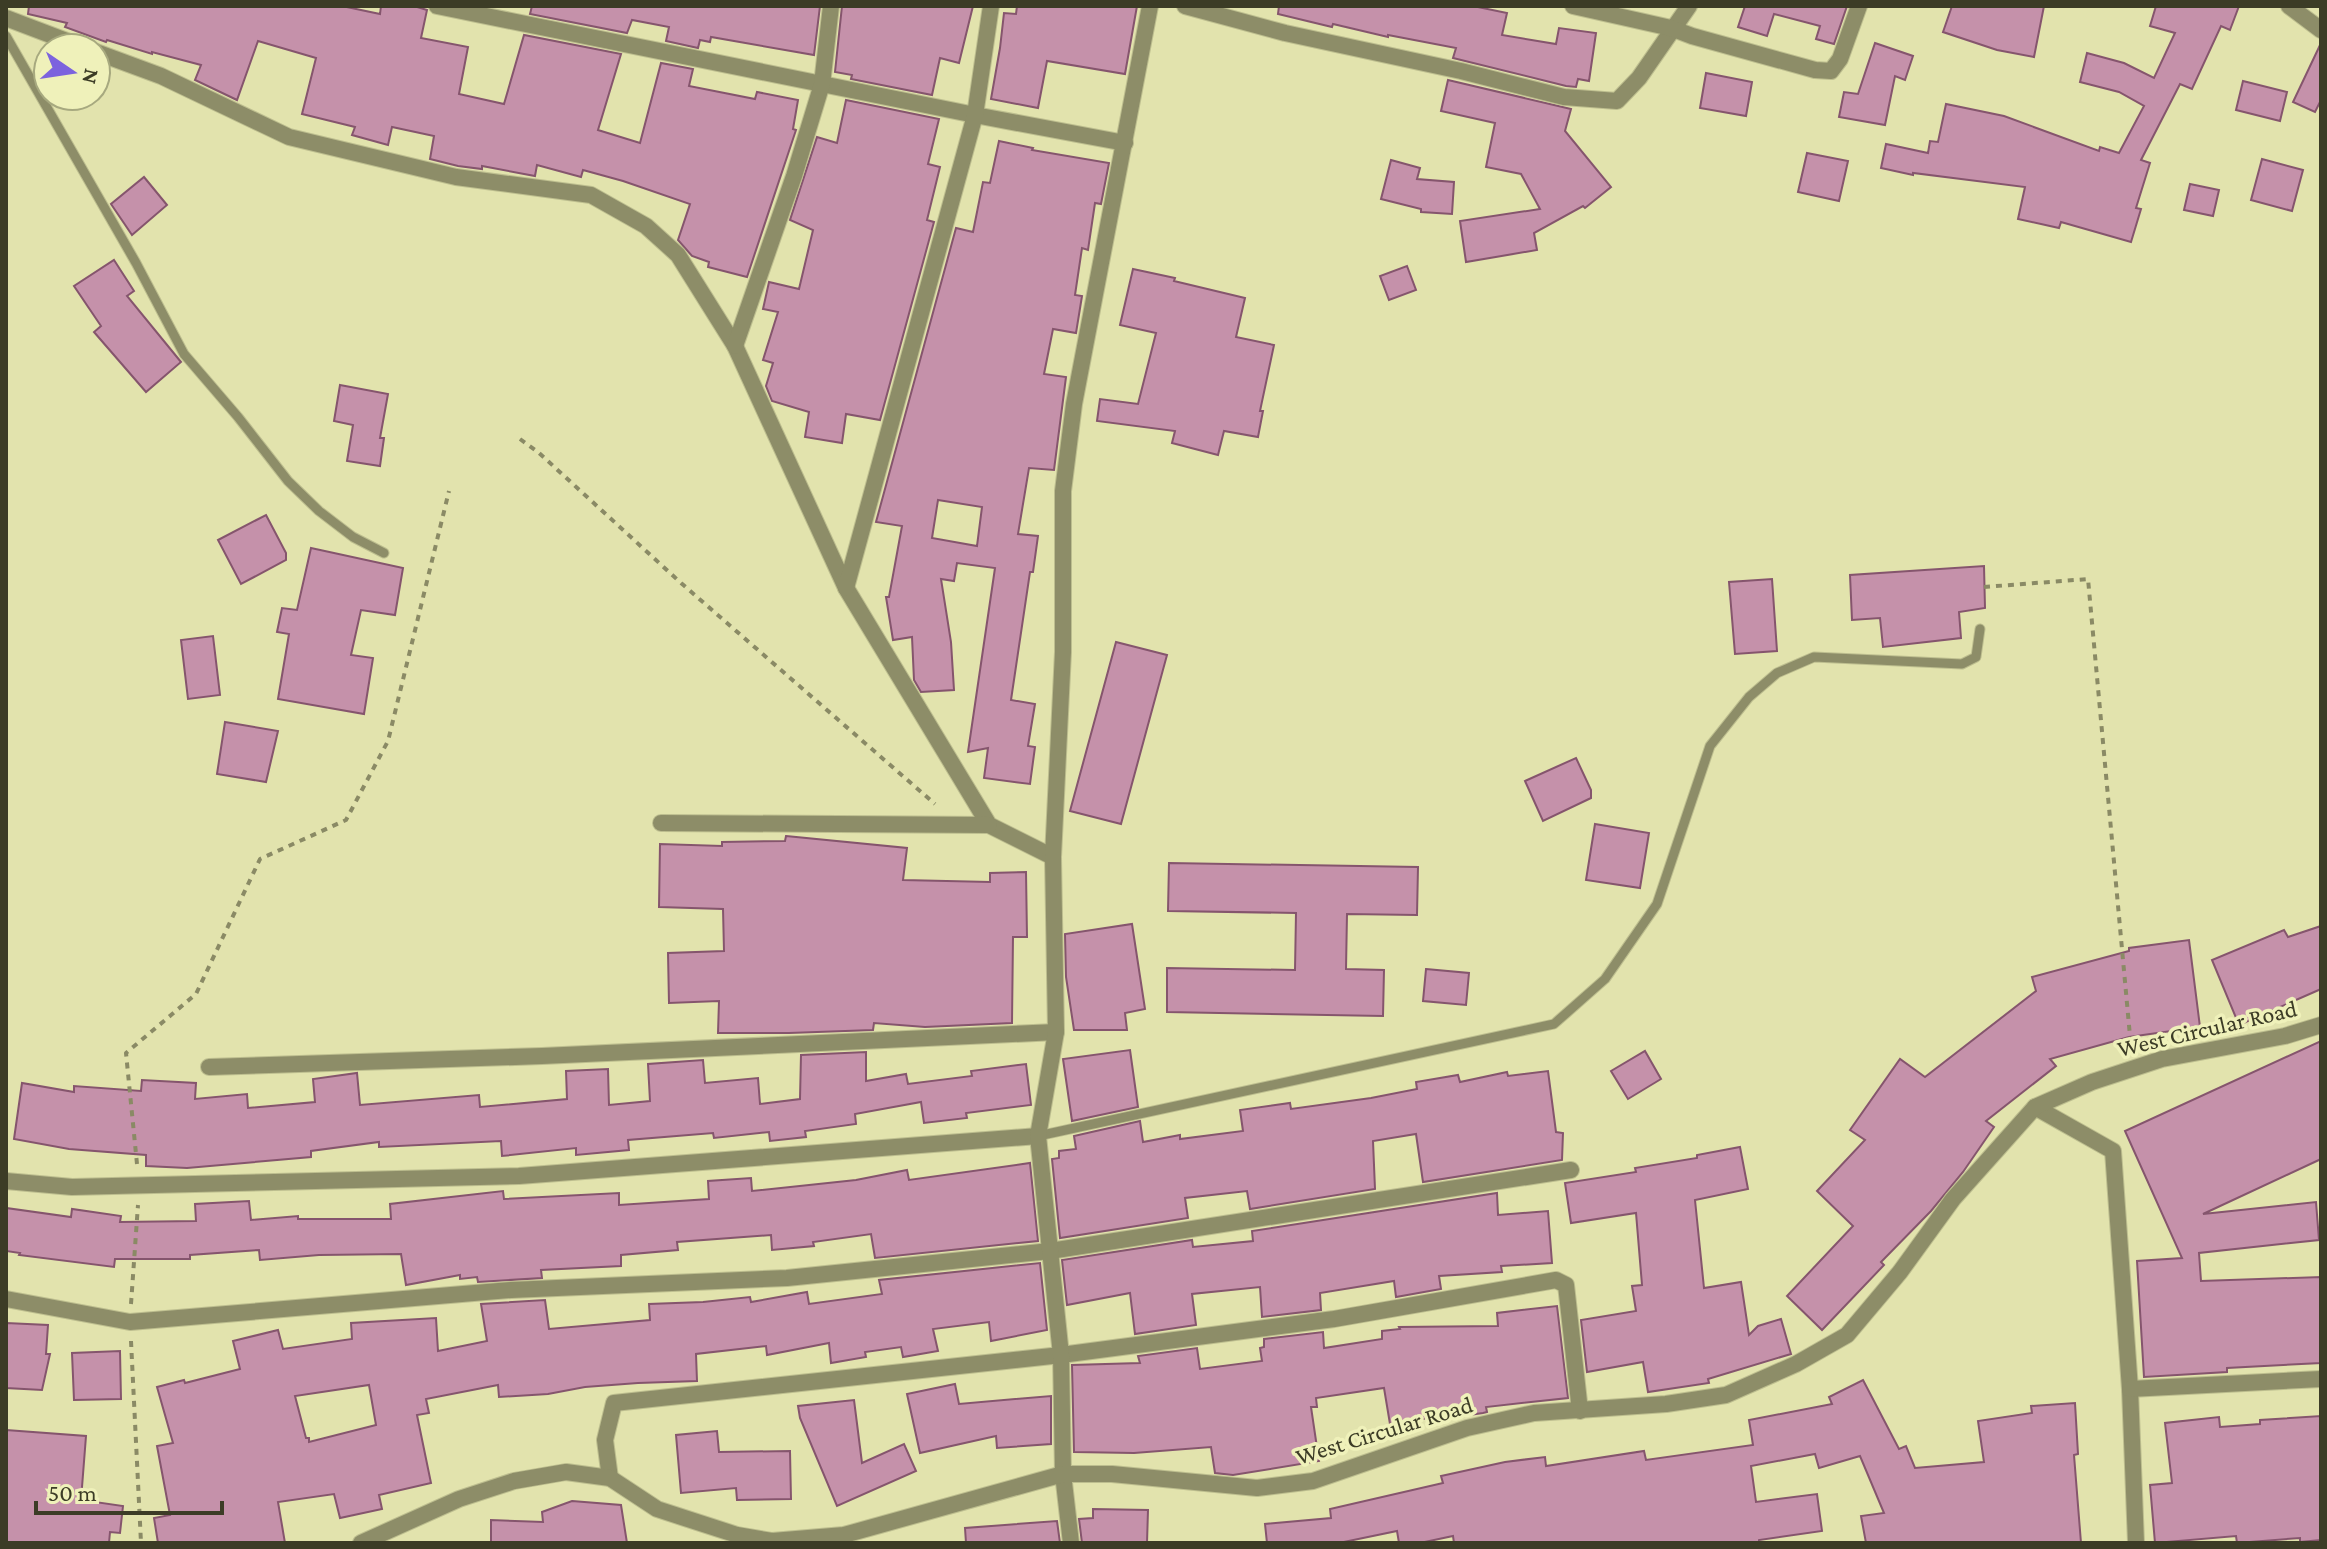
<svg xmlns="http://www.w3.org/2000/svg" width="2327" height="1549" font-family="'Crimson Pro',serif">
  <rect width="100%" height="100%" fill="#e2e3ad"/>
  <g fill="#c591aa" stroke="#85556d" stroke-width="2" fill-rule="evenodd">
    <polygon points="29,6 342,6 380,14 381,6 414,6 427,10 421,38 468,47 459,94 504,104 524,35 621,54 598,130 640,143 661,63 693,69 689,86 755,99 757,92 798,100 793,129 796,130 747,277 708,267 709,262 692,256 678,240 690,204 623,181 583,170 581,177 537,165 535,176 482,166 482,169 458,166 430,159 434,136 392,127 388,145 352,135 355,127 302,114 316,58 258,41 237,100 195,80 201,65 152,52 152,54 107,40 106,42 65,27 67,23 28,14"/>
    <polygon points="532,6 820,6 814,55 711,37 710,42 700,40 698,48 666,41 669,27 632,20 627,33 530,14"/>
    <polygon points="842,6 973,6 959,63 940,58 932,95 851,79 852,75 835,72"/>
    <polygon points="1017,6 1137,6 1125,74 1047,61 1038,108 991,99 1000,48 1004,13 1016,14"/>
    <polygon points="1279,6 1473,6 1507,13 1502,35 1556,44 1559,28 1596,33 1589,81 1578,79 1576,87 1566,86 1453,58 1456,48 1388,35 1388,37 1333,24 1332,27 1278,14"/>
    <polygon points="1745,6 1847,6 1834,44 1816,39 1820,26 1774,14 1767,36 1738,27"/>
    <polygon points="1952,6 2044,6 2034,57 1997,50 1943,32"/>
    <polygon points="2156,6 2239,6 2230,30 2221,26 2192,89 2180,84 2141,160 2150,163 2136,208 2141,209 2131,242 2061,222 2059,228 2018,219 2025,187 1913,173 1913,175 1881,168 1886,144 1928,153 1930,141 1938,142 1946,104 2004,116 2099,151 2100,147 2119,153 2144,106 2119,92 2080,82 2087,53 2124,63 2154,78 2175,33 2150,26"/>
    <polygon points="1875,43 1913,56 1905,80 1895,76 1885,125 1839,117 1844,92 1858,94"/>
    <polygon points="2321,43 2321,100 2315,112 2293,102"/>
    <polygon points="1706,73 1752,82 1746,116 1700,108"/>
    <polygon points="1448,80 1571,109 1565,131 1611,187 1585,208 1583,206 1534,233 1537,250 1466,262 1460,221 1540,209 1521,174 1486,167 1495,123 1441,111"/>
    <polygon points="2243,81 2287,92 2280,121 2236,110"/>
    <polygon points="846,100 939,119 928,164 940,167 927,220 934,222 880,420 846,414 842,443 805,437 809,412 772,401 766,386 773,363 763,360 778,312 763,309 769,282 799,289 813,230 790,220 817,137 837,143"/>
    <path d="M999,141L1033,148L1032,150L1109,163L1101,204L1095,203L1088,250L1082,248L1075,295L1082,296L1076,333L1053,329L1044,374L1066,377L1054,470L1029,468L1018,534L1038,536L1033,572H1030L1011,700L1035,704L1028,746L1035,747L1030,784L984,778L988,748L968,752L995,568L957,563L954,581L941,579L951,642L954,690L921,692L914,680L912,637L893,640L886,597H889L902,526L876,522L956,228L973,232L983,182L990,183ZM938,500L982,507L977,546L932,538Z"/>
    <polygon points="1807,153 1848,161 1839,201 1798,192"/>
    <polygon points="2262,159 2303,170 2292,211 2251,200"/>
    <polygon points="1391,160 1420,168 1417,179 1454,182 1452,214 1421,212 1421,209 1381,199"/>
    <polygon points="144,177 167,205 132,235 111,204"/>
    <polygon points="2190,184 2219,190 2213,216 2184,210"/>
    <polygon points="114,260 134,291 127,296 181,362 146,392 94,332 101,326 74,286"/>
    <polygon points="1407,266 1416,290 1389,300 1380,276"/>
    <polygon points="1133,269 1175,278 1174,281 1245,298 1236,337 1274,345 1260,411 1263,411 1258,437 1224,431 1218,455 1172,443 1175,431 1097,421 1100,399 1138,404 1156,333 1120,325"/>
    <polygon points="340,385 388,394 380,438 384,438 380,466 347,461 353,425 334,421"/>
    <polygon points="266,515 286,553 286,560 241,584 218,540"/>
    <polygon points="311,548 403,568 395,615 361,610 351,655 373,658 364,714 278,699 289,634 277,632 282,608 297,610"/>
    <polygon points="1984,566 1985,608 1959,612 1961,638 1883,647 1880,618 1852,620 1850,575"/>
    <polygon points="1772,579 1777,651 1735,654 1729,582"/>
    <polygon points="213,636 220,695 188,699 181,640"/>
    <polygon points="1116,642 1167,655 1121,824 1070,811"/>
    <polygon points="225,722 278,731 266,782 217,774"/>
    <polygon points="1576,758 1591,790 1591,798 1543,821 1525,781"/>
    <polygon points="1595,824 1649,833 1640,888 1586,880"/>
    <polygon points="786,836 907,848 903,880 990,882 990,873 1026,872 1027,937 1013,937 1012,1023 925,1027 874,1023 873,1030 789,1033 718,1033 719,1001 669,1003 668,953 724,951 723,909 659,907 660,844 722,846 722,842 785,841"/>
    <polygon points="1169,863 1418,867 1417,915 1347,914 1346,969 1384,970 1383,1016 1167,1012 1167,968 1295,970 1296,913 1168,911"/>
    <polygon points="1132,924 1145,1009 1125,1013 1127,1030 1074,1030 1066,977 1065,934"/>
    <polygon points="2321,926 2321,989 2239,1025 2212,960 2284,930 2288,937"/>
    <polygon points="2189,940 2200,1027 2129,1037 2050,1059 2056,1066 1986,1121 1994,1127 1963,1172 1931,1211 1881,1262 1884,1265 1822,1330 1787,1296 1853,1226 1817,1191 1865,1140 1850,1130 1900,1059 1925,1077 2036,991 2032,977 2129,951 2129,948"/>
    <polygon points="1426,969 1469,973 1466,1005 1423,1001"/>
    <polygon points="2321,1041 2321,1159 2203,1214 2316,1202 2319,1240 2199,1253 2201,1281 2321,1277 2321,1363 2227,1368 2227,1372 2144,1377 2137,1261 2182,1258 2125,1131"/>
    <polygon points="1130,1050 1138,1107 1072,1121 1063,1059"/>
    <polygon points="1645,1051 1661,1079 1628,1099 1611,1071"/>
    <polygon points="866,1052 866,1081 906,1074 908,1084 972,1076 971,1071 1026,1064 1031,1105 966,1113 967,1118 924,1123 921,1102 855,1114 856,1124 805,1131 806,1137 770,1141 769,1132 714,1138 713,1133 628,1140 629,1150 576,1155 576,1148 502,1156 501,1141 379,1147 379,1142 311,1151 311,1157 187,1168 146,1166 146,1155 69,1149 14,1139 22,1083 74,1092 74,1086 141,1091 142,1080 196,1083 195,1099 247,1094 248,1108 315,1102 313,1079 357,1073 360,1105 479,1095 480,1107 567,1099 566,1071 608,1069 609,1105 650,1101 648,1064 703,1060 705,1083 758,1078 760,1104 800,1099 801,1055"/>
    <polygon points="1548,1071 1556,1132 1563,1133 1562,1160 1423,1182 1416,1134 1373,1141 1375,1189 1250,1209 1247,1191 1185,1198 1188,1218 1060,1238 1052,1159 1059,1158 1059,1151 1076,1149 1074,1136 1140,1121 1143,1142 1180,1135 1180,1139 1243,1131 1240,1110 1290,1103 1291,1109 1371,1098 1417,1089 1416,1082 1458,1075 1460,1082 1507,1072 1508,1076"/>
    <polygon points="1740,1147 1748,1189 1695,1200 1704,1288 1741,1282 1749,1335 1758,1326 1781,1319 1791,1354 1708,1379 1709,1383 1648,1392 1643,1362 1587,1372 1581,1320 1636,1311 1632,1286 1642,1285 1636,1213 1571,1223 1565,1183 1636,1172 1635,1168 1697,1158 1697,1155"/>
    <polygon points="1030,1163 1038,1241 875,1258 871,1234 813,1242 814,1246 772,1250 771,1235 677,1242 678,1250 621,1255 621,1266 541,1270 542,1278 478,1282 477,1277 460,1279 460,1275 406,1285 401,1254 319,1255 260,1260 259,1250 190,1255 190,1259 115,1259 114,1267 19,1255 20,1253 6,1251 6,1208 71,1217 72,1209 121,1216 120,1222 196,1221 195,1204 249,1201 251,1220 298,1216 298,1219 391,1219 390,1204 503,1191 504,1199 619,1193 619,1205 709,1199 708,1181 751,1178 752,1191 856,1180 907,1170 909,1180"/>
    <polygon points="1497,1193 1498,1215 1548,1211 1552,1263 1501,1266 1502,1272 1439,1276 1441,1289 1396,1297 1394,1281 1320,1293 1321,1310 1262,1317 1260,1287 1192,1294 1196,1325 1135,1334 1130,1293 1067,1305 1062,1260 1192,1240 1193,1247 1253,1241 1252,1231"/>
    <path d="M1040,1263L1047,1330L991,1341L989,1322L933,1329L938,1351L903,1357L901,1347L865,1352L866,1357L831,1363L829,1343L767,1355L766,1346L696,1354L697,1381L638,1383L585,1387L548,1394L499,1397L498,1385L426,1399L429,1413L417,1415L431,1483L379,1495L382,1509L340,1518L334,1494L278,1502L285,1543H158L154,1518L170,1515L157,1446L173,1443L157,1387L184,1380L185,1383L240,1369L233,1341L278,1330L283,1349L352,1339L351,1323L436,1318L438,1351L487,1341L481,1304L545,1300L549,1329L650,1320L649,1304L703,1302L750,1297L751,1302L807,1292L809,1304L882,1294L879,1280ZM369,1385L376,1425L309,1442V1438H306L295,1396Z"/>
    <polygon points="1557,1306 1568,1398 1486,1407 1487,1412 1483,1413 1442,1419 1441,1416 1390,1424 1384,1388 1316,1398 1317,1407 1311,1407 1319,1461 1233,1475 1215,1473 1211,1447 1134,1453 1074,1452 1072,1365 1140,1363 1138,1356 1197,1348 1200,1369 1262,1361 1260,1348 1264,1347 1264,1339 1323,1332 1324,1348 1382,1339 1382,1331 1400,1329 1399,1327 1498,1326 1497,1313"/>
    <polygon points="6,1323 48,1325 46,1354 50,1354 42,1390 6,1388"/>
    <polygon points="120,1351 121,1399 74,1400 72,1353"/>
    <polygon points="1863,1380 1899,1449 1906,1446 1915,1468 1984,1462 1978,1421 2032,1413 2031,1406 2075,1403 2078,1454 2074,1455 2081,1543 1866,1543 1861,1516 1884,1513 1860,1456 1819,1468 1815,1454 1751,1466 1756,1502 1817,1494 1822,1531 1759,1540 1759,1543 1454,1543 1453,1536 1420,1543 1399,1543 1397,1531 1339,1543 1267,1543 1265,1524 1331,1518 1330,1509 1443,1483 1441,1476 1505,1462 1545,1457 1546,1466 1644,1451 1646,1460 1753,1445 1749,1420 1832,1404 1829,1397"/>
    <polygon points="955,1384 959,1404 1051,1396 1051,1444 997,1448 996,1436 920,1453 907,1394"/>
    <polygon points="854,1400 862,1463 904,1444 916,1471 837,1506 800,1418 798,1406"/>
    <polygon points="2321,1416 2321,1540 2300,1542 2300,1538 2237,1543 2236,1536 2155,1543 2150,1485 2172,1483 2165,1423 2219,1417 2220,1427 2260,1424 2260,1420"/>
    <polygon points="6,1430 86,1436 81,1500 123,1506 120,1533 110,1532 109,1543 6,1543"/>
    <polygon points="717,1431 719,1452 790,1451 791,1499 737,1500 736,1488 681,1493 676,1435"/>
    <polygon points="572,1501 621,1505 627,1543 491,1543 491,1520 543,1522 542,1512"/>
    <polygon points="1093,1509 1148,1510 1147,1543 1082,1543 1079,1519 1093,1518"/>
    <polygon points="1057,1521 1060,1543 966,1543 965,1528"/>
  </g>
  <g fill="none" stroke-linecap="round" stroke-linejoin="round">
    <g stroke="#bdbe8f" stroke-width="11">
      <g id="service">
        <polyline points="6,36 136,263 184,354 238,417 288,481 319,511 353,537 384,553"/>
        <polyline points="1038,1136 1554,1024 1605,979 1657,904 1710,746 1749,697 1777,673 1814,657 1962,664 1976,657 1980,629"/>
      </g>
    </g>
    <g stroke="#bdbe8f" stroke-width="18">
      <g id="minor">
        <polyline points="437,6 975,115 1125,143"/>
        <polyline points="1185,6 1285,33 1461,71 1564,97 1617,101 1639,78 1689,6"/>
        <polyline points="1573,6 1671,28 1692,36 1815,70 1831,71 1840,59 1859,6"/>
        <polyline points="2289,6 2321,30"/>
        <polyline points="6,18 85,48"/>
        <polyline points="96,52 161,76 289,137 456,177 591,195 646,226 678,255 735,346 846,588 989,825 1053,857"/>
        <polyline points="735,346 794,176 822,84 831,6"/>
        <polyline points="846,588 975,115 991,6"/>
        <polyline points="661,823 989,825"/>
        <polyline points="209,1067 542,1056 1056,1032"/>
        <polyline points="2035,1107 2113,1151 2130,1389 2136,1543"/>
        <polyline points="6,1181 72,1187 519,1176 1038,1136"/>
        <polyline points="6,1299 130,1322 511,1290 787,1278 1050,1251 1571,1170"/>
        <polyline points="2130,1389 2321,1379"/>
        <polyline points="610,1478 605,1440 614,1403 1061,1355 1334,1319 1556,1280 1566,1285 1580,1411"/>
        <polyline points="1071,1543 1063,1474 1061,1355 1038,1136 1056,1032 1053,857 1063,652 1063,491 1074,404 1150,6"/>
      </g>
    </g>
    <g stroke="#bdbe8f" stroke-width="18">
      <polyline id="tertiary" points="361,1543 459,1499 514,1481 566,1472 610,1478 657,1509 737,1535 772,1541 844,1535 1063,1474 1112,1474 1257,1488 1313,1481 1467,1428 1534,1413 1666,1404 1726,1395 1796,1364 1847,1335 1900,1272 1953,1199 2035,1107 2092,1082 2162,1059 2285,1036 2321,1025"/>
    </g>
    <g stroke="#8a8a65" stroke-width="4" stroke-dasharray="6 6" stroke-linecap="butt">
      <polyline points="520,439 538,452 681,583 935,804"/>
      <polyline points="1984,587 2088,579 2131,1047"/>
      <polyline points="137,1164 126,1053 196,994 260,859 346,820 388,741 449,491"/>
      <polyline points="131,1304 138,1205"/>
      <polyline points="131,1341 141,1543"/>
    </g>
    <use href="#service" stroke="#8d8d68" stroke-width="9"/>
    <use href="#minor" stroke="#8d8d68" stroke-width="16"/>
    <use href="#tertiary" stroke="#8d8d68" stroke-width="16"/>
  </g>
  <g text-anchor="middle" dominant-baseline="central" stroke-width="7" stroke-linejoin="round" paint-order="stroke">
    <g font-size="24" fill="#3c3c26" stroke="#eff1ba">
      <text transform="translate(2207 1028) rotate(-13)">West Circular Road</text>
      <text transform="translate(1384 1430) rotate(-17)">West Circular Road</text>
    </g>
  </g>
  <rect width="2327" height="1549" fill="none" stroke="#3c3c26" stroke-width="16"/>
  <g transform="translate(72 72) rotate(103)"><circle r="38" fill="#eff1ba" stroke="#a7a97f" stroke-width="2"/>
  <path d="M0-6L14 30L0 20L-14 30Z" fill="#7c63de"/>
  <text y="-12" font-size="22" font-weight="bold" text-anchor="middle" fill="#3c3c26">N</text>
  </g>
  <path d="M36 1501v12h186v-12" fill="none" stroke="#3c3c26" stroke-width="4"/>
  <text x="48" y="1501" font-size="24" fill="#3c3c26" stroke="#eff1ba" stroke-width="6" paint-order="stroke">50 m</text>
</svg>
